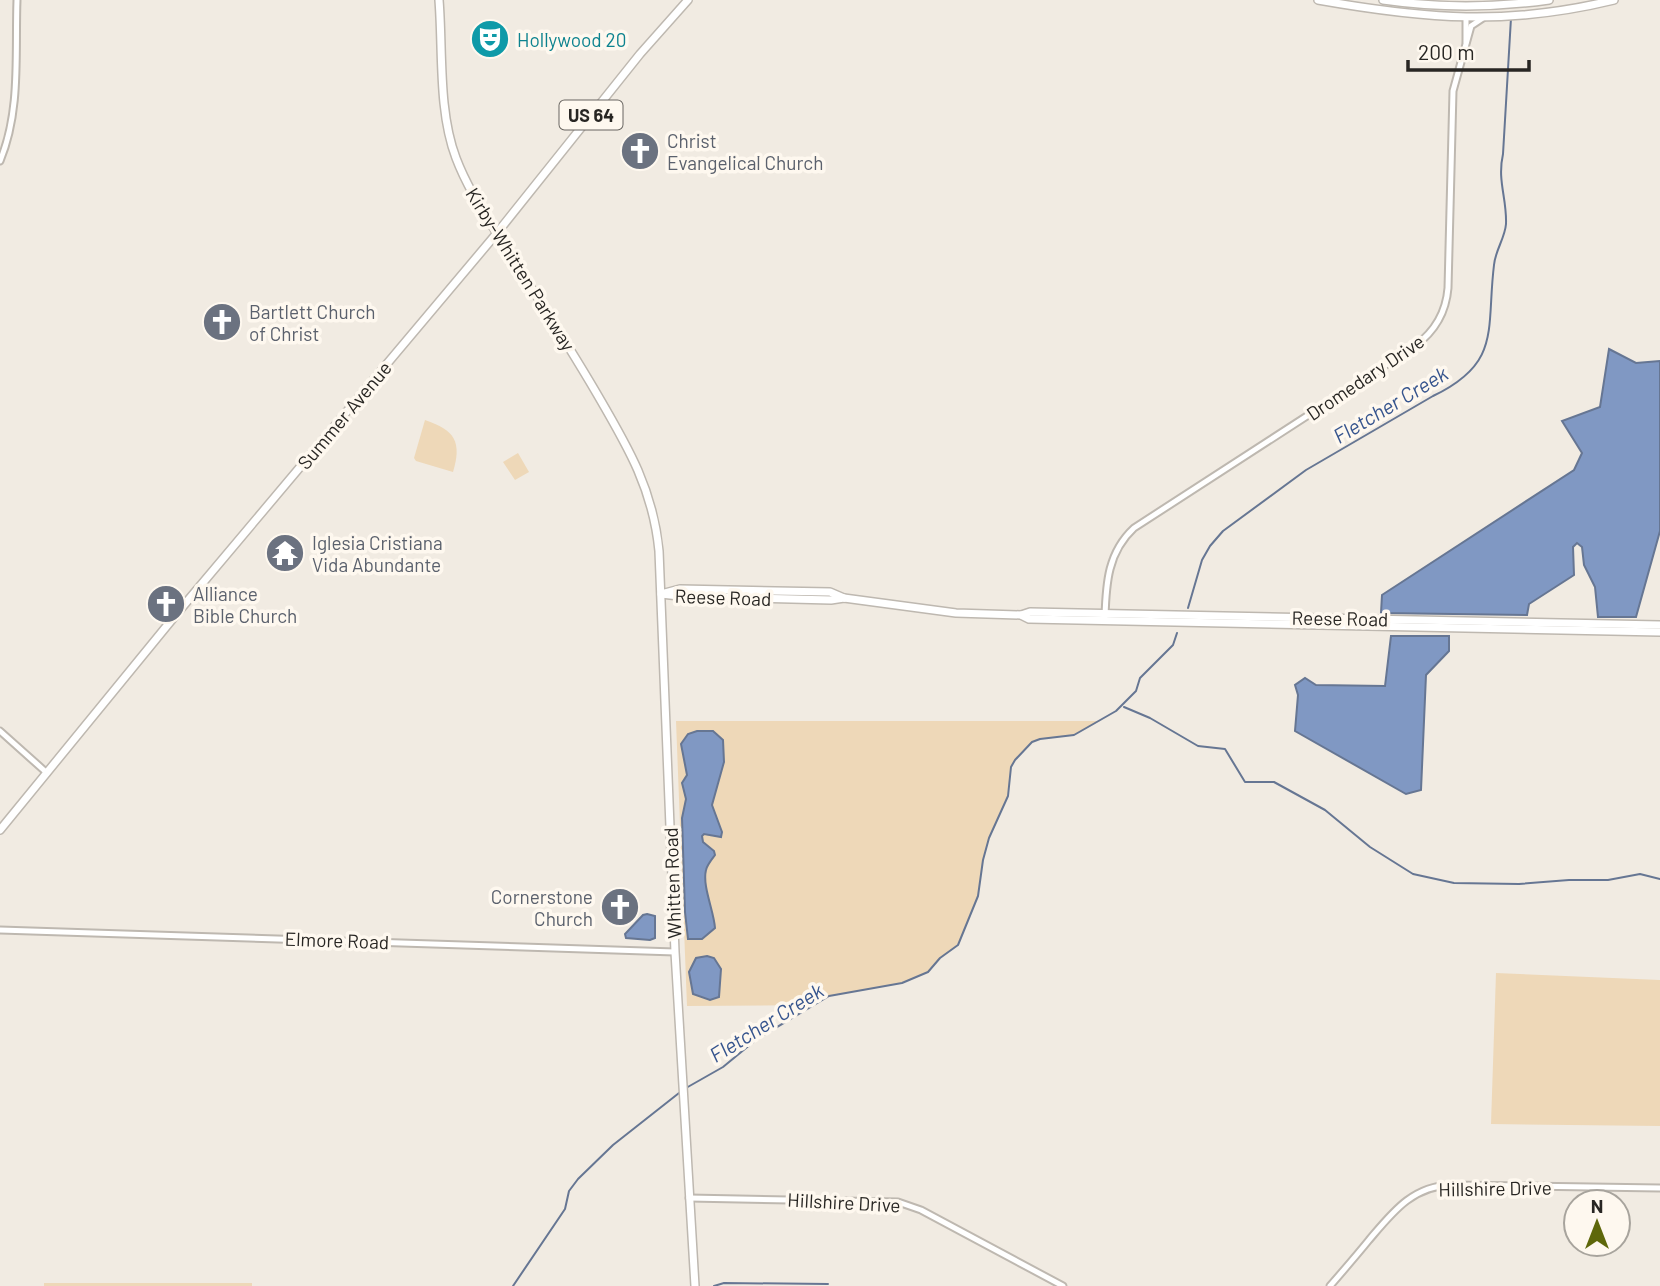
<svg xmlns="http://www.w3.org/2000/svg" width="1660" height="1286" font-family="Barlow,sans-serif">
  <rect width="100%" height="100%" fill="#f1ebe2"/>
  <g fill="#eed8b8">
    <path d="M425,420C455,430 462,442 453,472L416,461L414,458Z"/>
    <polygon points="518,453 529,472 515,480 503,462"/>
    <polygon points="676,721 1100,721 1074,735 1040,739 1032,742 1015,760 1011,767 1008,796 989,838 983,860 978,896 958,945 940,958 928,972 902,983 829,996 813,1005 687,1006"/>
    <polygon points="1496,973 1660,980 1660,1126 1491,1124"/>
    <rect x="44" y="1283" width="208" height="3"/>
  </g>
  <g fill="#8098c3" stroke="#667693" stroke-width="2">
    <polygon points="1609,349 1636,363 1660,361 1660,531 1636,617 1598,617 1595,587 1584,565 1582,547 1577,543 1573,547 1574,575 1529,604 1527,615 1381,613 1382,595 1574,470 1582,453 1562,421 1600,407"/>
    <polygon points="1391,636 1449,636 1449,651 1426,675 1421,790 1406,794 1295,731 1298,695 1295,685 1305,678 1316,685 1385,686"/>
    <path d="M697,731H713L723,740L724,762L712,805L722,832L721,837L704,834L702,836L703,842L714,851L715,855C712,859 707,865 706,870C702,886 714,911 715,928L702,939H688L685,912L682,818L686,799L682,783L687,775L681,744L688,734Z"/>
    <polygon points="647,914 655,916 655,938 650,940 626,938 625,934 643,915"/>
    <polygon points="707,956 714,958 721,969 719,997 710,1000 693,994 689,972 696,958"/>
  </g>
  <g fill="none" stroke-linecap="round" stroke-linejoin="round">
    <g stroke="#667693" stroke-width="2">
      <path d="M1188,608L1202,560L1210,546L1223,531L1306,470L1433,396C1502,363 1486,329 1494,265C1495,251 1505,238 1506,224C1507,198 1497,181 1503,154L1511,18"/>
      <polyline points="1124,707 1150,718 1198,746 1225,749 1245,782 1274,782 1325,810 1370,847 1413,874 1454,883 1519,884 1569,880 1608,880 1640,874 1660,879"/>
      <polyline points="686,1088 723,1067 757,1039 829,996 902,983 928,972 940,958 958,945 978,896 983,860 989,838 1008,796 1011,767 1015,760 1032,742 1040,739 1074,735 1116,711 1136,691 1140,678 1173,645 1177,633"/>
      <polyline points="513,1286 565,1209 569,1191 578,1179 613,1145 679,1093"/>
      <polyline points="714,1286 724,1283 828,1284"/>
    </g>
    <g stroke="#beb8b0" stroke-width="9">
      <g id="minor">
        <polyline points="1466,18 1466,42"/>
        <path d="M0,161C21,111 15,53 17,0"/>
        <path d="M1105,617C1106,583 1108,552 1134,528L1415,346C1434,332 1446,313 1448,288L1453,91L1471,26L1483,18"/>
        <polyline points="0,731 47,773"/>
        <polyline points="0,930 675,952"/>
        <polyline points="689,1198 898,1202 921,1210 1063,1286"/>
        <path d="M1330,1286C1343,1271 1356,1256 1369,1240C1392,1213 1412,1186 1451,1185L1660,1188"/>
      </g>
    </g>
    <g stroke="#beb8b0" stroke-width="10">
      <g id="major">
        <path d="M439,0C443,50 438,111 456,158C467,187 483,211 499,237C532,289 566,341 597,394C628,447 653,489 659,551L675,952L695,1286"/>
        <path d="M1318,0C1426,19 1507,26 1614,0"/>
        <path d="M1383,0C1439,8 1493,8 1549,0"/>
        <polyline points="665,593 680,589 830,592 844,598"/>
        <polyline points="661,594 679,596 831,600 844,598 956,613 1021,615 1029,619 1660,632"/>
        <polyline points="1021,615 1030,612 1660,625"/>
        <polyline points="0,830 179,611 497,233 640,54 688,0"/>
      </g>
    </g>
    <use href="#minor" stroke="#fff" stroke-width="5"/>
    <use href="#major" stroke="#fff" stroke-width="7"/>
  </g>
  <defs>
    <g id="theatre-disc" transform="scale(2.0125)"><circle r="9.5" fill="#0f9aa8" stroke="#fef8ef"/><path d="M-5-5.5Q0-4 5-5.5V0Q5 5 0 6Q-5 5-5 0ZM-3.3-2.5H-1v1.5H-3.3ZM1-2.5H3.3v1.5H1ZM-2.8 1Q0 5.5 2.8 1Z" fill="#fff"/></g>
    <g id="church-disc" transform="scale(2.0125)"><circle r="9.5" fill="#6b7280" stroke="#fef8ef"/><path d="M-1.2-6h2.4v3.5h3.3v2.4h-3.3V6h-2.4V-.1h-3.3v-2.4h3.3Z" fill="#fff"/></g>
    <g id="temple-disc" transform="scale(2.0125)"><circle r="9.5" fill="#6b7280" stroke="#fef8ef"/><path d="M0-6L5-2H3V0L6.5 2.5H4V6H1.5V3h-3V6H-4V2.5H-6.5L-3 0V-2H-5Z" fill="#fff"/></g>
  </defs>
  <g fill-rule="evenodd">
    <use href="#theatre-disc" x="490" y="39"/>
    <use href="#church-disc" x="640" y="151"/>
    <use href="#church-disc" x="222" y="322"/>
    <use href="#temple-disc" x="285" y="553"/>
    <use href="#church-disc" x="166" y="604"/>
    <use href="#church-disc" x="620" y="907"/>
  </g>
  <g text-anchor="middle" dominant-baseline="central" stroke-width="7" stroke-linejoin="round" paint-order="stroke">
    <rect fill="#fef8ef" stroke="#686560" stroke-width="2" x="559.5" y="100.5" width="63" height="29" rx="5"/>
    <g font-size="18" font-weight="bold" fill="#282623">
      <text x="591" y="115">US 64</text>
    </g>
    <g font-size="19" fill="#0d838f" stroke="#fef8ef" text-anchor="start">
      <text x="517" y="39">Hollywood 20</text>
    </g>
    <g font-size="19" fill="#5b616d" stroke="#fef8ef" text-anchor="start">
      <text x="667" y="140">Christ<tspan x="667" dy="22">Evangelical Church</tspan></text>
      <text x="249" y="311">Bartlett Church<tspan x="249" dy="22">of Christ</tspan></text>
      <text x="312" y="542">Iglesia Cristiana<tspan x="312" dy="22">Vida Abundante</tspan></text>
      <text x="193" y="593">Alliance<tspan x="193" dy="22">Bible Church</tspan></text>
      <text x="593" y="896" text-anchor="end">Cornerstone<tspan x="593" dy="22">Church</tspan></text>
    </g>
    <g font-size="19" fill="#282623" stroke="#fef8ef">
      <text transform="translate(521 269) rotate(58)">Kirby-Whitten Parkway</text>
      <text transform="translate(1365 377) rotate(-34)">Dromedary Drive</text>
      <text transform="translate(344 415) rotate(-50)">Summer Avenue</text>
      <text transform="translate(723 597) rotate(2)">Reese Road</text>
      <text transform="translate(1340 618) rotate(1)">Reese Road</text>
      <text transform="translate(672 883) rotate(-92)">Whitten Road</text>
      <text transform="translate(337 940) rotate(2)">Elmore Road</text>
      <text transform="translate(1495 1188) rotate(-1)">Hillshire Drive</text>
      <text transform="translate(844 1202) rotate(3)">Hillshire Drive</text>
    </g>
    <g font-size="21" font-style="italic" fill="#37558e" stroke="#fef8ef">
      <text transform="translate(1390 404) rotate(-31)">Fletcher Creek</text>
      <text transform="translate(766 1022) rotate(-32)">Fletcher Creek</text>
    </g>
  </g>
  <g transform="translate(1597 1223)"><circle r="33" fill="#fef8ef" stroke="#a8a49d" stroke-width="2"/>
  <path d="M0-5L12 26L0 18L-12 26Z" fill="#5e670a"/>
  <text y="-10" font-size="19" font-weight="bold" text-anchor="middle" fill="#282623">N</text>
  </g>
  <path d="M1408 60v10h121v-10" fill="none" stroke="#282623" stroke-width="3.5"/>
  <text x="1418" y="60" font-size="21" fill="#282623" stroke="#fef8ef" stroke-width="5" paint-order="stroke">200 m</text>
</svg>
